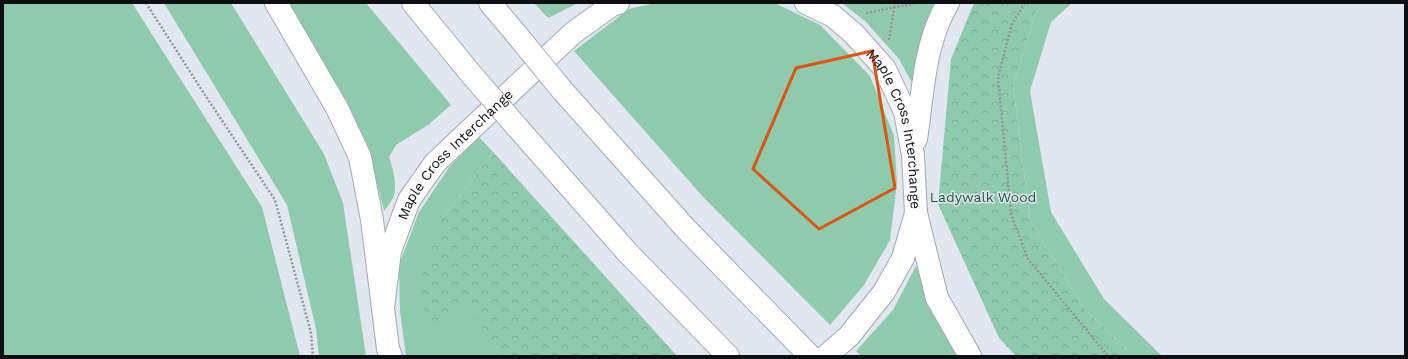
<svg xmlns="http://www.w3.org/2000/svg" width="1408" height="359" font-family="'Work Sans',sans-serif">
  <defs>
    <pattern id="forest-crowns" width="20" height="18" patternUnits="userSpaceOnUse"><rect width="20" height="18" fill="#90caad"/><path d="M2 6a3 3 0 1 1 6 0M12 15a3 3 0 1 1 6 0" fill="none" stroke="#7bac94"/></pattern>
  </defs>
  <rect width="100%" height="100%" fill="#e0e7ef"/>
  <g fill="#90caad">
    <polygon points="3,3 132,3 262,207 300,356 3,356"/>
    <polygon points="164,3 231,3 324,154 343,203 366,356 319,356 316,329 287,205"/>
    <path d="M284,3H366L451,105L428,125L396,145L389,157C393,168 398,187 393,198C391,202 387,207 384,211L367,143Z"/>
    <polygon points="534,3 578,3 548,18"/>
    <polygon points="655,3 775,3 820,25 870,76 894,136 897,182 890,240 864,285 830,325 704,198 574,51 629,9"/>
    <polygon points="842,3 937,3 915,88 899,59 865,21"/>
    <polygon points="1044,3 1072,3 1051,22 1030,91 1051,212 1104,299 1162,356 1133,356 1083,307 1030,220 1013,85 1036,12"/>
    <polygon points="479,137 493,152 443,218 469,306 502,356 406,356 400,311 399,265 419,212 450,166"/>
    <polygon points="916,266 936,320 963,356 861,356 856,351 893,310"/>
  </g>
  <g fill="url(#forest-crowns)">
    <polygon points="974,3 1044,3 1036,12 1013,85 1030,220 1083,307 1133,356 1016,356 999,338 938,204 951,59"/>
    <polygon points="493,152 677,356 502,356 469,307 425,326 420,280 443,218"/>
  </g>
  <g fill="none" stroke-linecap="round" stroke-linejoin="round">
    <g stroke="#a3a9b1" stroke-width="24">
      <g id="primary">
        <path id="s1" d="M806,3L833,16L854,34L885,69L905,112L913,155L916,213L903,258L884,292L849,336L826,356"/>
        <path d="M916,139C923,93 924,43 948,3"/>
        <path id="s2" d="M391,356L388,349L383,308L390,251L409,200L435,163L573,33L612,5L618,3"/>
      </g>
    </g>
    <g stroke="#a3a9b1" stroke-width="24">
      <g id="highway">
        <polyline points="276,3 337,108 360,157 372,220 383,308"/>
        <polyline points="413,3 471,74"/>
        <polyline points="490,3 517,35"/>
        <polyline points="562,90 687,230 810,356"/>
        <polyline points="517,127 627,252 728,356"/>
        <polyline points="916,213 937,298 970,356"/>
      </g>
    </g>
    <g stroke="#90959b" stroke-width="2.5" stroke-dasharray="2 2" stroke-linecap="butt">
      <polyline points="146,3 205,95 275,200 311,333 313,356"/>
      <polyline points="1025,3 1012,24 998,77 1011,214 1028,259 1108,356"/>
      <polyline points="866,13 916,3"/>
      <polyline points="889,40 894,8 896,3"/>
    </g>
    <use href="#primary" stroke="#fff" stroke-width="22"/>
    <use href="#highway" stroke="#fff" stroke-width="22"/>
    <g stroke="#a3a9b1" stroke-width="24" stroke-linecap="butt">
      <g id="highway-bridge">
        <polyline points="517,35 562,90"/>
        <polyline points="471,74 517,127"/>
      </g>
    </g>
    <use href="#highway-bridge" stroke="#fff" stroke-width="22"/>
  </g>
  <path fill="none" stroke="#dd550c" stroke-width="3" stroke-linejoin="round" d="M872,51L895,188L819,229L753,169L796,68Z"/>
  <g text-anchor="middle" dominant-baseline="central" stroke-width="3" stroke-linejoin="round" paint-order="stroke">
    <g font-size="14" fill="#0d0f12" stroke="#e0e7ef">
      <text stroke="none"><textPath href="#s1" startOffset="165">Maple Cross Interchange</textPath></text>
      <text stroke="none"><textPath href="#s2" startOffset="225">Maple Cross Interchange</textPath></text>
    </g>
    <g font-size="14" fill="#1c543c" stroke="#e0e7ef">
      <text x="983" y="197">Ladywalk Wood</text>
    </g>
  </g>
  <rect width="1408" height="359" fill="none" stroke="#0d0f12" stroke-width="8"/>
</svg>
